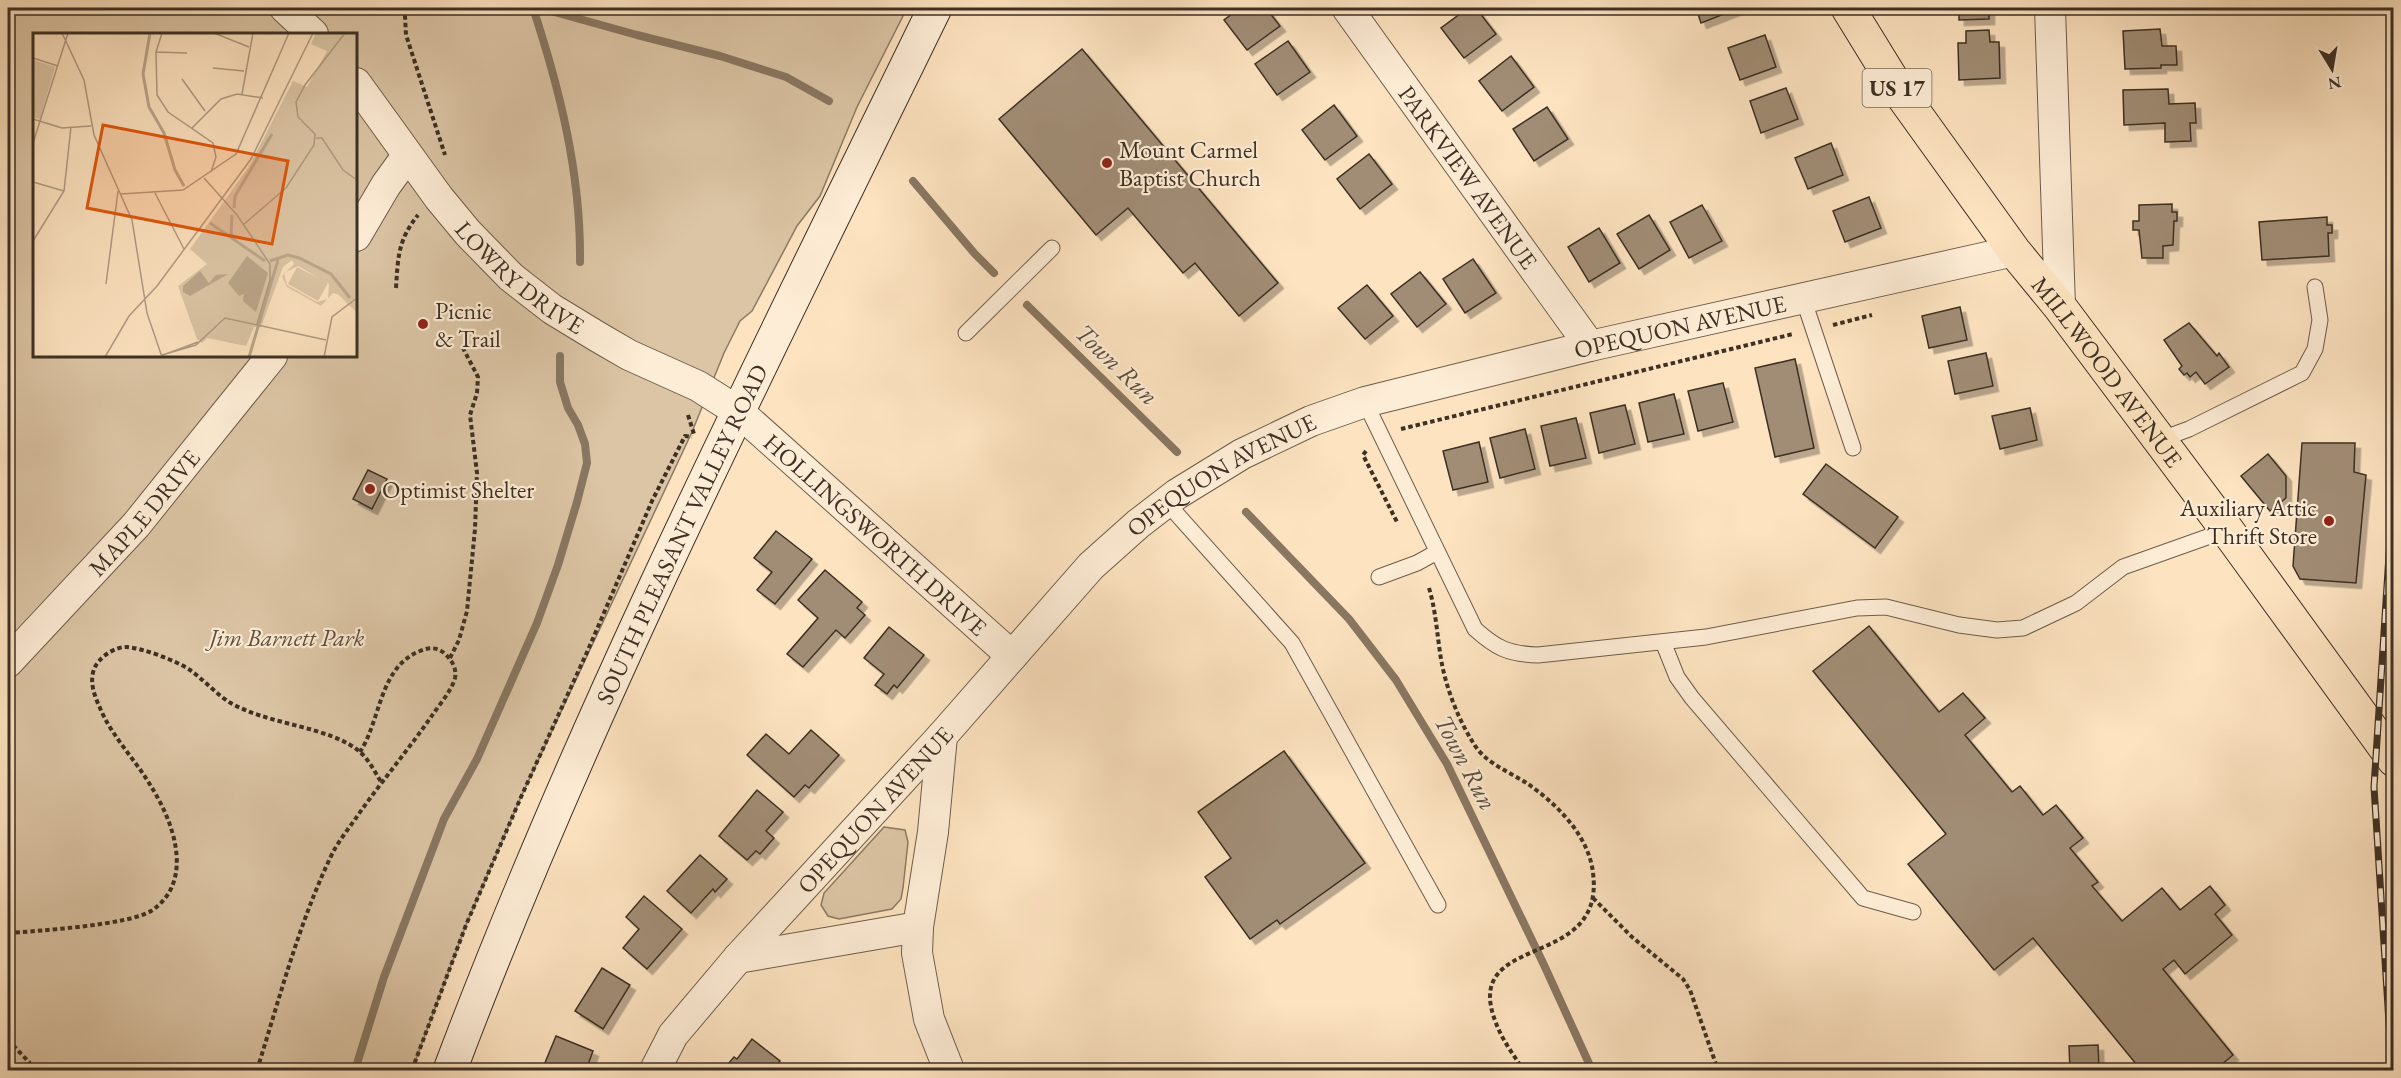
<svg xmlns="http://www.w3.org/2000/svg" width="2401" height="1078" font-family="'EB Garamond',serif">
  <defs>
    <filter id="shadow"><feDropShadow dx="5.5" dy="5.5" stdDeviation="0" flood-color="#0004"/></filter>
  </defs>
  <rect width="100%" height="100%" fill="#fde3c0"/>
  <filter id="stains"><feTurbulence type="fractalNoise" baseFrequency=".00333" numOctaves="4"/><feColorMatrix values="0 0 0 0 .2 0 0 0 0 .09 0 0 0 0 .02 0 0 0 .5 -.17"/></filter>
  <radialGradient id="worn" r=".72"><stop offset=".6" stop-color="#630" stop-opacity="0"/><stop offset="1" stop-color="#630" stop-opacity=".3"/></radialGradient>
  <g fill="#dcc5a5" stroke="#8c7a64" stroke-width="1.5" fill-rule="evenodd">
    <path d="M8,8H907L857,107L820,196L797,226L752,311L740,321L724,353L692,432L521,797L466,925L412,1070H8ZM34,34H356V356H34Z"/>
    <polygon points="884,827 905,830 908,842 903,888 901,899 892,909 839,919 828,916 821,905 824,893"/>
  </g>
  <g fill="none" stroke-linecap="round" stroke-linejoin="round">
    <g stroke="#897762" stroke-width="8">
      <path d="M533,8C560,90 581,174 580,262"/>
      <polyline points="540,8 637,35 720,56 786,77 829,101"/>
      <polyline points="913,181 975,254 994,273"/>
      <polyline points="1027,305 1177,452"/>
      <polyline points="1246,512 1349,619 1396,680 1447,764 1544,965 1592,1070"/>
      <polyline points="355,1070 384,977 444,819 477,759 537,623 558,565 577,502 587,463 585,444 578,425 568,408 560,382 560,356"/>
    </g>
  </g>
  <g fill="#a18d75" stroke="#3d3024" stroke-width="1.5" filter="url(#shadow)">
    <polygon points="1240,8 1266,8 1280,26 1247,50 1224,20"/>
    <polygon points="1468,8 1476,8 1496,34 1464,58 1441,28"/>
    <polygon points="1696,8 1737,8 1737,9 1701,23"/>
    <polygon points="1959,8 1989,8 1989,19 1959,20"/>
    <polygon points="2160,29 2162,46 2176,46 2177,65 2161,65 2161,68 2125,69 2123,31"/>
    <polygon points="1989,30 1990,42 1999,42 2000,78 1959,80 1958,43 1966,43 1966,31"/>
    <polygon points="1765,35 1776,67 1740,80 1728,48"/>
    <polygon points="1288,41 1310,72 1277,95 1255,64"/>
    <polygon points="1082,49 1278,283 1239,316 1195,263 1183,273 1128,208 1096,235 999,119"/>
    <polygon points="1511,56 1534,87 1502,111 1479,81"/>
    <polygon points="1786,88 1798,119 1761,133 1750,101"/>
    <polygon points="2168,89 2169,104 2195,103 2196,123 2190,123 2191,141 2165,142 2165,123 2124,125 2123,90"/>
    <polygon points="1334,105 1357,136 1325,160 1302,130"/>
    <polygon points="1547,107 1568,139 1534,161 1513,129"/>
    <polygon points="1831,143 1843,175 1808,189 1795,158"/>
    <polygon points="1369,154 1392,184 1360,209 1337,179"/>
    <polygon points="1869,197 1881,228 1845,242 1833,211"/>
    <polygon points="2172,204 2172,212 2177,212 2177,221 2174,221 2173,245 2163,246 2163,258 2142,258 2139,230 2133,230 2133,221 2139,221 2139,205"/>
    <polygon points="1702,205 1722,241 1689,258 1670,222"/>
    <polygon points="1649,215 1670,250 1639,269 1617,234"/>
    <polygon points="2327,217 2327,225 2332,225 2332,233 2328,233 2329,256 2262,260 2259,222"/>
    <polygon points="1599,228 1620,263 1589,282 1568,247"/>
    <polygon points="1473,259 1496,293 1465,313 1443,279"/>
    <polygon points="1420,272 1446,304 1417,327 1391,294"/>
    <polygon points="1367,285 1393,316 1365,339 1338,308"/>
    <polygon points="1960,307 1967,340 1929,348 1922,316"/>
    <polygon points="2189,323 2217,356 2219,353 2229,367 2205,384 2196,372 2190,377 2187,373 2184,375 2179,369 2182,366 2164,340"/>
    <polygon points="1986,353 1993,386 1955,394 1948,361"/>
    <polygon points="1795,359 1814,448 1775,457 1755,368"/>
    <polygon points="1723,383 1733,422 1698,431 1688,391"/>
    <polygon points="1674,394 1684,434 1648,442 1639,403"/>
    <polygon points="1625,405 1635,444 1599,453 1590,413"/>
    <polygon points="2030,408 2037,440 2000,449 1992,416"/>
    <polygon points="1576,418 1586,458 1550,466 1541,426"/>
    <polygon points="1525,429 1535,469 1500,478 1490,438"/>
    <polygon points="1479,442 1488,482 1453,490 1443,451"/>
    <polygon points="2302,443 2355,443 2354,472 2366,475 2356,583 2300,579 2293,566"/>
    <polygon points="2268,454 2286,476 2286,498 2270,511 2241,476"/>
    <polygon points="1826,464 1898,517 1875,548 1803,494"/>
    <polygon points="368,470 387,479 372,509 353,499"/>
    <polygon points="776,531 812,559 775,604 757,590 772,572 754,558"/>
    <polygon points="825,570 862,602 857,608 865,615 845,638 836,630 803,667 787,654 818,618 798,600"/>
    <polygon points="1869,626 1939,712 1963,693 1985,718 1965,735 2012,792 2020,786 2043,815 2056,805 2083,838 2070,848 2098,882 2092,886 2122,921 2162,888 2180,910 2210,886 2225,905 2215,914 2232,935 2185,974 2174,960 2163,969 2233,1055 2215,1070 2141,1070 2033,938 1994,970 1908,864 1946,834 1813,671"/>
    <polygon points="889,627 924,655 897,688 894,685 887,694 875,685 884,674 864,658"/>
    <polygon points="811,730 839,755 809,788 805,785 794,797 747,755 766,734 789,754"/>
    <polygon points="1284,751 1365,863 1280,924 1277,920 1250,939 1205,877 1231,858 1198,812"/>
    <polygon points="757,790 783,812 766,831 774,838 760,854 756,851 747,860 719,836"/>
    <polygon points="700,855 727,879 715,892 713,889 691,913 667,891"/>
    <polygon points="644,896 682,929 647,969 623,948 639,929 626,917"/>
    <polygon points="602,968 630,985 603,1029 575,1011"/>
    <polygon points="556,1036 593,1051 586,1070 542,1070"/>
    <polygon points="752,1039 780,1061 773,1070 723,1070 734,1057 737,1059"/>
    <polygon points="2098,1045 2099,1070 2070,1070 2069,1046"/>
  </g>
  <g fill="none" stroke-linecap="round" stroke-linejoin="round">
    <g stroke="#6d5d4b" stroke-width="17">
      <g id="lane">
        <polyline points="1803,298 1853,448"/>
        <polyline points="966,333 1052,248"/>
        <path d="M1365,402L1475,629C1496,648 1508,654 1538,655L1706,637L1857,608L1886,607L1959,625L1997,630L2023,628L2076,603L2123,567L2227,530"/>
        <polyline points="2159,440 2189,429 2302,373 2315,349 2320,320 2315,287"/>
        <polyline points="1166,502 1292,643 1438,905"/>
        <polyline points="1379,577 1417,563 1437,552"/>
        <polyline points="1663,642 1677,677 1692,698 1863,898 1913,912"/>
      </g>
    </g>
    <g stroke="#6d5d4b" stroke-width="32">
      <g id="street">
        <polyline points="285,8 313,34"/>
        <path id="s1" d="M1347,8L1590,346"/>
        <polyline points="2050,8 2060,307"/>
        <path id="s2" d="M356,83L439,198L468,233L511,277L552,309L598,337L629,355L698,386L739,412L1012,656"/>
        <polyline points="356,236 386,185 407,156"/>
        <path id="s3" d="M8,662L136,525L272,356"/>
        <polyline points="942,736 933,832 918,927 917,953 929,1019 949,1070"/>
        <polyline points="738,958 918,927"/>
        <path id="s4" d="M655,1070L673,1035L738,958L942,736L1091,566L1138,524L1177,494L1242,454L1311,421L1365,402L1590,346L2014,251"/>
      </g>
    </g>
    <g stroke="#3d3024" stroke-width="35">
      <g id="secondary">
        <path id="s5" d="M450,1070C587,706 765,357 935,8"/>
      </g>
    </g>
    <g stroke="#3d3024" stroke-width="35">
      <g id="primary">
        <path id="s6" d="M1848,8L1899,91L2014,251L2060,307L2227,530L2394,760"/>
      </g>
    </g>
    <g stroke="#3d3024" stroke-width="4" stroke-dasharray="4.5 3" stroke-linecap="butt">
      <polyline points="407,8 405,16 406,35 445,155"/>
      <path d="M396,288C398,257 398,240 418,215"/>
      <polyline points="1833,325 1872,315"/>
      <polyline points="688,415 694,434"/>
      <polyline points="1401,429 1793,334"/>
      <polyline points="1366,451 1363,455 1398,524"/>
      <path d="M1429,588C1436,611 1437,635 1441,659C1446,688 1458,719 1474,744C1485,763 1510,772 1528,784C1557,804 1589,836 1593,873C1606,973 1459,930 1496,1023C1502,1040 1514,1055 1523,1070"/>
      <polyline points="450,658 459,640 467,611 475,529 477,473 470,415 477,393 478,377 463,348"/>
      <polyline points="1593,898 1632,937 1683,979 1690,990 1718,1070"/>
      <path d="M8,933C37,931 129,925 151,911C195,882 174,823 152,788C136,760 112,737 100,708C93,693 87,675 99,661C105,654 116,647 126,647C143,648 177,661 190,670C204,680 215,693 229,702C267,725 330,726 360,752C369,760 375,772 381,782"/>
      <polyline points="8,1040 29,1062 33,1070"/>
      <path d="M257,1070C280,997 299,922 333,852C340,839 350,827 358,815C382,781 408,750 431,717C439,705 451,692 455,678C457,669 452,660 445,654C438,647 429,647 420,651C379,667 381,720 360,752"/>
      <polyline points="412,1070 466,925 521,797 588,650 652,501 685,436 692,437"/>
    </g>
    <use href="#lane" stroke="#feedd6" stroke-width="15"/>
    <use href="#street" stroke="#feedd6" stroke-width="30"/>
    <use href="#secondary" stroke="#feedd6" stroke-width="33"/>
    <use href="#primary" stroke="#fde3c0" stroke-width="33"/>
    <g stroke="#3d3024" stroke-width="7">
      <polyline id="rail" points="2392,1070 2374,787 2394,478"/>
    </g>
    <use href="#rail" stroke="#feedd6" stroke-width="4.5" stroke-dasharray="14" stroke-linecap="butt"/>
  </g>
  <g fill="#8f2418" stroke="#feedd6" stroke-width="2">
    <circle cx="1107" cy="163" r="6"/>
    <circle cx="423" cy="324" r="6"/>
    <circle cx="370" cy="489" r="6"/>
    <circle cx="2329" cy="521" r="6"/>
  </g>
  <g text-anchor="middle" dominant-baseline="central" stroke-width="4.5" stroke-linejoin="round" paint-order="stroke">
    <rect fill="#feedd6" stroke="#776959" stroke-width="1.5" x="1862.5" y="69" width="69" height="38" rx="4.5"/>
    <g font-size="22" font-weight="bold" fill="#3d3024">
      <text x="1897" y="88">US 17</text>
    </g>
    <g font-size="24" fill="#3d3024" stroke="#feedd6" text-anchor="start">
      <text x="1119" y="149">Mount Carmel<tspan x="1119" dy="28">Baptist Church</tspan></text>
      <text x="435" y="310">Picnic<tspan x="435" dy="28">&amp; Trail</tspan></text>
      <text x="382" y="489">Optimist Shelter</text>
      <text x="2317" y="507" text-anchor="end">Auxiliary Attic<tspan x="2317" dy="28">Thrift Store</tspan></text>
    </g>
    <g font-size="24" fill="#3d3024" stroke="#feedd6">
      <text stroke="none"><textPath href="#s1" startOffset="208">PARKVIEW AVENUE</textPath></text>
      <text stroke="none"><textPath href="#s2" startOffset="256">LOWRY DRIVE</textPath></text>
      <text stroke="none"><textPath href="#s4" startOffset="1314">OPEQUON AVENUE</textPath></text>
      <text stroke="none"><textPath href="#s6" startOffset="447">MILLWOOD AVENUE</textPath></text>
      <text stroke="none"><textPath href="#s4" startOffset="828">OPEQUON AVENUE</textPath></text>
      <text stroke="none"><textPath href="#s3" startOffset="202">MAPLE DRIVE</textPath></text>
      <text stroke="none"><textPath href="#s2" startOffset="698">HOLLINGSWORTH DRIVE</textPath></text>
      <text stroke="none"><textPath href="#s5" startOffset="584">SOUTH PLEASANT VALLEY ROAD</textPath></text>
      <text stroke="none"><textPath href="#s4" startOffset="342">OPEQUON AVENUE</textPath></text>
    </g>
    <g font-size="24" font-style="italic" fill="#5d4e3e" stroke="#feedd6">
      <text x="287" y="637">Jim Barnett Park</text>
    </g>
    <g font-size="26" font-style="italic" fill="#5d4e3e" stroke="#feedd6">
      <text transform="translate(1117 364) rotate(44)">Town Run</text>
      <text transform="translate(1466 762) rotate(62)">Town Run</text>
    </g>
  </g>
  <g transform="translate(33 33)">
    <rect width="324" height="324" fill="#fde3c0"/>
    <path d="M283,0H324V280L306,262L300,260L288,273L254,254L249,243L261,231L259,227L250,234L228,294H221L213,313L174,305L169,310L164,306L145,253L174,231L157,216L217,132L260,48L274,54L294,18L278,11ZM265,233L296,251L295,266L284,269L254,252L251,240ZM0,27L22,34L7,86L0,84ZM264,234L295,250L285,268L255,251Z" fill="#dcc5a5" fill-rule="evenodd"/>
    <path d="M214,223L235,240L223,279L210,268L211,261L206,263L195,250ZM167,238L176,250L183,242L195,241L157,263L150,259V253Z" fill="#bca68b"/>
    <path fill="none" stroke="#bca68b" stroke-width="3" d="M117,0L110,41L116,74L131,100L142,137L151,153M201,175L202,163L239,101M177,190L232,228M198,202L199,182M237,228L255,222L266,225L298,241L317,265M216,324L245,227"/>
    <path fill="none" stroke="#b09b82" stroke-width="1.5" d="M29,0L51,47L61,102L99,187L114,280L129,324M129,0L123,19L124,62L135,79L180,110L183,124L178,139M181,0L216,14M123,19L154,20M0,25L25,33M180,35L211,38M149,46L172,78M209,61L220,0M0,86L29,95L58,93M159,95L188,66L204,61L230,65M283,105H289L310,137L324,147M0,110L35,0M171,145L204,182L237,231V247L224,291M0,149L31,158M122,160L151,216M88,161L150,157L203,121L256,0M210,192L253,155L281,112L282,101L265,84L263,69L272,52L312,0M0,208L31,158L38,94M73,251L85,158M129,322L163,312L192,285L293,307M130,322L165,309M72,324L96,283L124,253L218,126L280,0M291,324L299,284L324,265"/>
    <path fill="#df570d" fill-opacity="0.15" stroke="#df570d" stroke-width="3" d="M70,92L255,128L239,211L54,175Z"/>
    <rect width="324" height="324" fill="none" stroke="#3d3024" stroke-width="3"/>
  </g>
  <rect width="2401" height="1078" fill="none" stroke="#fde3c0" stroke-width="30"/>
  <rect x="9" y="9" width="2383" height="1060" fill="none" stroke="#3d3024" stroke-width="3"/>
  <rect x="15" y="15" width="2371" height="1048" fill="none" stroke="#3d3024" stroke-width="1.5"/>
  <g transform="translate(2332 69) rotate(169)" stroke="#feedd6" stroke-width="4.5" paint-order="stroke">
  <path d="M0-4.5L10 22L0 15L-10 22Z" fill="#3d3024"/>
  <text y="-9" font-size="16" font-weight="bold" text-anchor="middle" fill="#3d3024">N</text>
  </g>
  <rect width="100%" height="100%" filter="url(#stains)"/>
  <rect width="100%" height="100%" fill="url(#worn)"/>
</svg>
